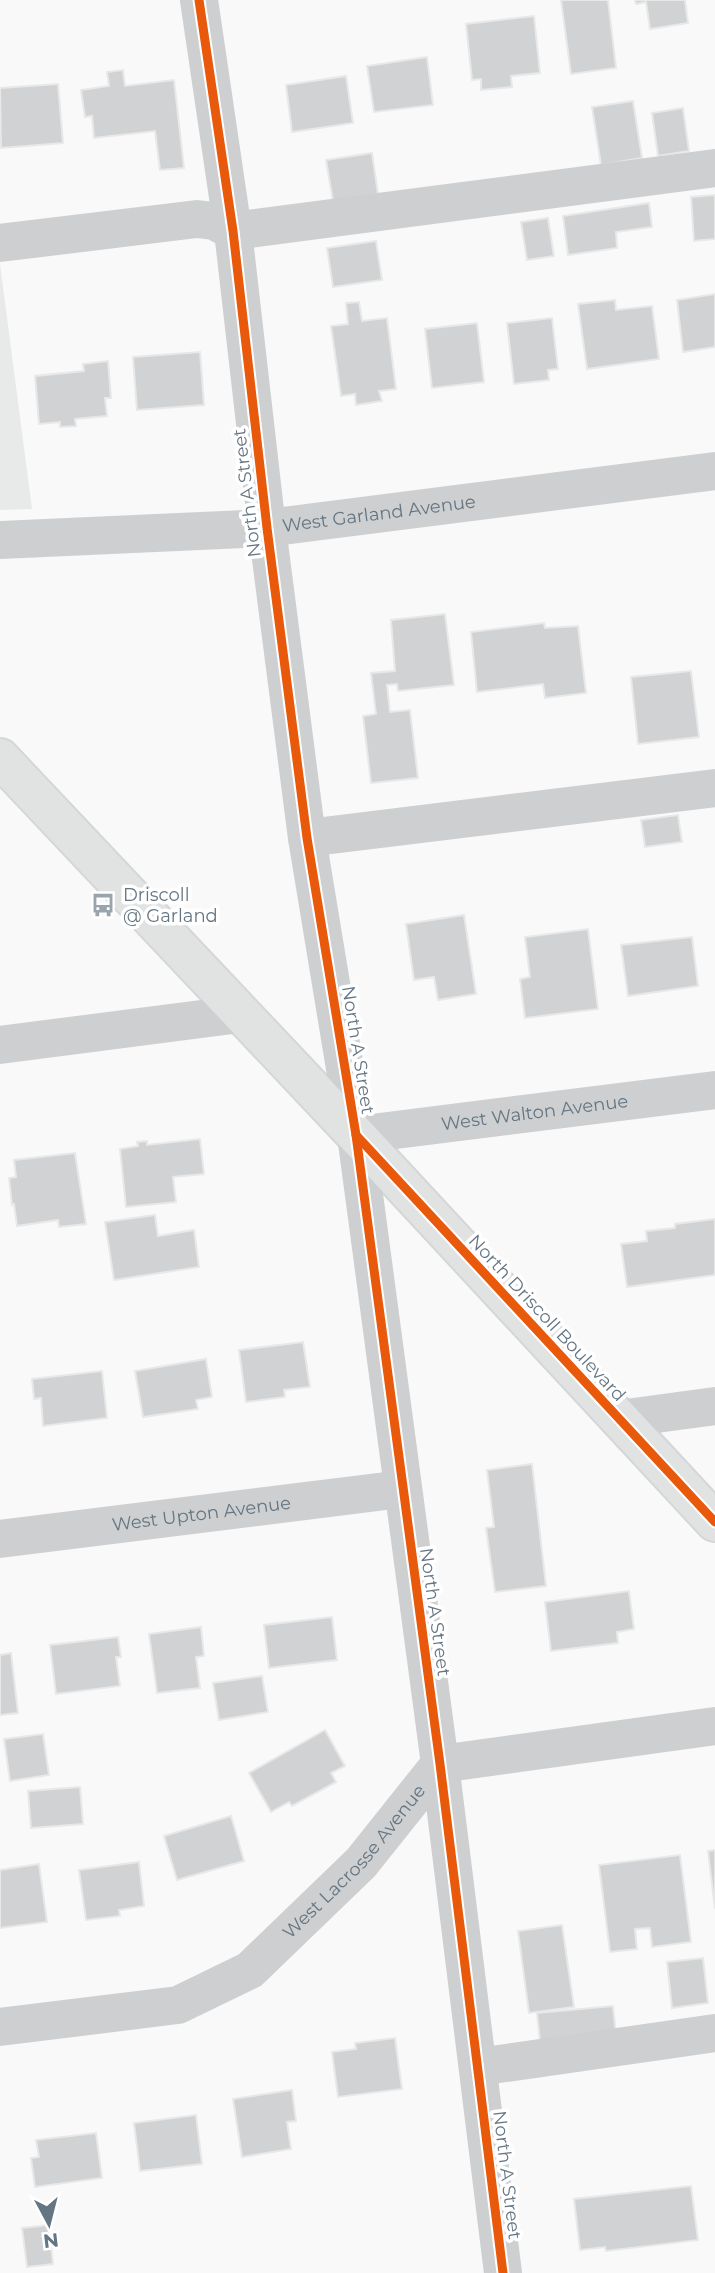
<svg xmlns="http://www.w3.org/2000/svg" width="715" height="2273" font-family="Montserrat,sans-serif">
  <rect width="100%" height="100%" fill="#f9f9f9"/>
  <polygon fill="#e8e9e9" points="0,264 32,509 0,510"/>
  <g fill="#d0d2d3" stroke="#e8e8e8" stroke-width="2">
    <polygon points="561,0 608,0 616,68 571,74"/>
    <polygon points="635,0 685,0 688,23 650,29 646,2 636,4"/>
    <polygon points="534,16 540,73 511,76 512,87 481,90 481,79 472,80 466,24"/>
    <polygon points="427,57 433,105 374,112 367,66"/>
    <polygon points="123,70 125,86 174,80 184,168 160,170 155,131 94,138 92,116 85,117 81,90 109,86 107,72"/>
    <polygon points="346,76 353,123 292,132 286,85"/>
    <polygon points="58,84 63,143 1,148 0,88"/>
    <polygon points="633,101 642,158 601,165 592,107"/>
    <polygon points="683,108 689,151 658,156 652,113"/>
    <polygon points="372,153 378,194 333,201 326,160"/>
    <polygon points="715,195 715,239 694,241 691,197"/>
    <polygon points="649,203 652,227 616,232 617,248 568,255 563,216"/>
    <polygon points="548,218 554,256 527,260 521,222"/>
    <polygon points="376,241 382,280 333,287 327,248"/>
    <polygon points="715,294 715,347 683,352 677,300"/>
    <polygon points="615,300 616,310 652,306 659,359 587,369 578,304"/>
    <polygon points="359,302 362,321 387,318 396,389 379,391 382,401 356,405 355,394 341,396 331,326 348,324 346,303"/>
    <polygon points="552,318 558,369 548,370 549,380 514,384 507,323"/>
    <polygon points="477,323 484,382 432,388 425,329"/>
    <polygon points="200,352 204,405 137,410 133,357"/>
    <polygon points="108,361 111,398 105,398 107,416 75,419 76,426 60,427 60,422 39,424 35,376 84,371 83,364"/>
    <polygon points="445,614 454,685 398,691 397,684 387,685 390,712 410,710 418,778 371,783 363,716 376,714 371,673 395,671 391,620"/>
    <polygon points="544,623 545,628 578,626 586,693 545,698 543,684 477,692 471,632"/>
    <polygon points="691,671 699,737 638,744 631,677"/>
    <polygon points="678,815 682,842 645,847 641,820"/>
    <polygon points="464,915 476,994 438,1000 434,977 414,980 406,924"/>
    <polygon points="588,929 598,1009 525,1018 520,979 530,977 525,937"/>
    <polygon points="692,937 698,986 628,996 621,945"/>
    <polygon points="200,1139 204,1174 173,1177 176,1202 126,1207 120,1149 138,1146 137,1142 147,1141 147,1145"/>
    <polygon points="75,1153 86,1224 59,1227 58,1220 17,1226 14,1204 12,1205 9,1178 16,1177 14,1160"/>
    <polygon points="155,1215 158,1236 194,1230 199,1267 114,1280 105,1222"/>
    <polygon points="715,1219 715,1275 627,1287 621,1244 647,1241 646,1231 675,1228 675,1224"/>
    <polygon points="303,1342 310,1387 284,1390 285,1397 246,1402 239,1350"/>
    <polygon points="206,1359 212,1397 196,1400 198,1409 143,1417 135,1371"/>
    <polygon points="102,1371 107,1418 43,1426 41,1398 34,1399 32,1379"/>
    <polygon points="532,1464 546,1586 495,1592 486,1528 494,1527 487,1470"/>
    <polygon points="629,1591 634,1629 617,1632 618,1643 551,1651 545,1602"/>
    <polygon points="332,1617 337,1660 269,1668 264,1625"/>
    <polygon points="201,1627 204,1656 196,1657 200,1688 157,1693 149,1634"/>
    <polygon points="118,1637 121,1657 116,1657 120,1686 56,1694 50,1645"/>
    <polygon points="11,1653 18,1713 0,1715 0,1655"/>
    <polygon points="262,1676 268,1712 219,1720 213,1683"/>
    <polygon points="325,1730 345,1766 331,1773 336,1782 292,1806 289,1802 271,1812 249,1773"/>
    <polygon points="43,1734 49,1775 10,1781 4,1739"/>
    <polygon points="80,1787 83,1824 31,1828 28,1791"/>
    <polygon points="231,1816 244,1861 177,1880 164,1836"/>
    <polygon points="715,1850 715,1909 708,1851"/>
    <polygon points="680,1855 691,1942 652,1947 650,1928 635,1929 637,1949 610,1952 599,1865"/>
    <polygon points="139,1862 144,1906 119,1910 120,1916 86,1920 79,1870"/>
    <polygon points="39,1864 47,1922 0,1928 0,1870"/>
    <polygon points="562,1925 574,2007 529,2013 518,1931"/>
    <polygon points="703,1958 708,2003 672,2008 667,1962"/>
    <polygon points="613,2006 617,2044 541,2051 537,2013"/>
    <polygon points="395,2038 402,2089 338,2097 332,2052 356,2049 355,2043"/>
    <polygon points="292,2090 296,2121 287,2122 291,2149 242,2157 233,2099"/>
    <polygon points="196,2115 202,2164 140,2171 134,2123"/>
    <polygon points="96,2133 102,2178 35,2187 31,2158 39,2157 36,2140"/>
    <polygon points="691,2186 698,2240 606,2251 605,2247 580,2250 574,2199"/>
    <polygon points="49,2225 53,2264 27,2267 22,2228"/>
  </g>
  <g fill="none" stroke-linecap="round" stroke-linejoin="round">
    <g stroke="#d5d6d7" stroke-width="42">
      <polyline id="major" points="0,758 356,1135 715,1522"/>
    </g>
    <g stroke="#cecfd0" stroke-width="38">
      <polyline points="199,0 233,231 267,528 307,838 356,1135 440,1764 503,2273"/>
      <polyline points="0,243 197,219 214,221 233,231 715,168"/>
      <path id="s1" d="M0,540L267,528L715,471"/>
      <polyline points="307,838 715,788"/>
      <polyline points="0,1045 240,1014"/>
      <path id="s2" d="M356,1135L715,1090"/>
      <polyline points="619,1419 715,1406"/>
      <path id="s3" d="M0,1539L402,1489"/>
      <path id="s4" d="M0,2027L178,2005L250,1970L361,1863L440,1764L715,1726"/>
      <polyline points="478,2067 715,2033"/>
    </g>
    <use href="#major" stroke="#e1e2e2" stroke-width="38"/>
    <g stroke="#fff" stroke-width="13">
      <g id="cycleway">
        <polyline points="199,0 233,231 267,528 307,838 356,1135 440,1764 503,2273"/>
        <polyline points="356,1135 715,1522"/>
      </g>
    </g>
    <use href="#cycleway" stroke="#e8590c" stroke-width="9"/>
  </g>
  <defs>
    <g id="bus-bare" transform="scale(1.89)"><path d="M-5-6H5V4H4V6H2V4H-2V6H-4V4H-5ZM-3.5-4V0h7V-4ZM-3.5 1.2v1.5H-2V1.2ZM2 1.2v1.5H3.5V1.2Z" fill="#99a4ac" stroke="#fff" stroke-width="2.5" paint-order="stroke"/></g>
  </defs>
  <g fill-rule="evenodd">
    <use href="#bus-bare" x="103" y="905"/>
  </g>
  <g text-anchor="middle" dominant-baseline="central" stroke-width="7" stroke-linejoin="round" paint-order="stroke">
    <g font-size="18" fill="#657683" stroke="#fff">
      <text transform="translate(247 493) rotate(-97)">North A Street</text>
      <text stroke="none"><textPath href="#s1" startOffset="380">West Garland Avenue</textPath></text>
      <text transform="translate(358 1050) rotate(81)">North A Street</text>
      <text stroke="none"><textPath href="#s2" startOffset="180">West Walton Avenue</textPath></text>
      <text transform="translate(547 1318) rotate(47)">North Driscoll Boulevard</text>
      <text stroke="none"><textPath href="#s3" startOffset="203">West Upton Avenue</textPath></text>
      <text transform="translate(435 1612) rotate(82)">North A Street</text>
      <text stroke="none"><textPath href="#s4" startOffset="410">West Lacrosse Avenue</textPath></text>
      <text transform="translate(507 2175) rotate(83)">North A Street</text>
    </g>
    <g font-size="18" fill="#657683" stroke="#fff" text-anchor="start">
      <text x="123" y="895">Driscoll<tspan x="123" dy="21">@ Garland</tspan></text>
    </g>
  </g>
  <g transform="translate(49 2224) rotate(173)" stroke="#ffffff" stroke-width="5" paint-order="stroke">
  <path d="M0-5L12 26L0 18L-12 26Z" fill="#657683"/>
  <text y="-10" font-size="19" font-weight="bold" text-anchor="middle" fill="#657683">N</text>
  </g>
</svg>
